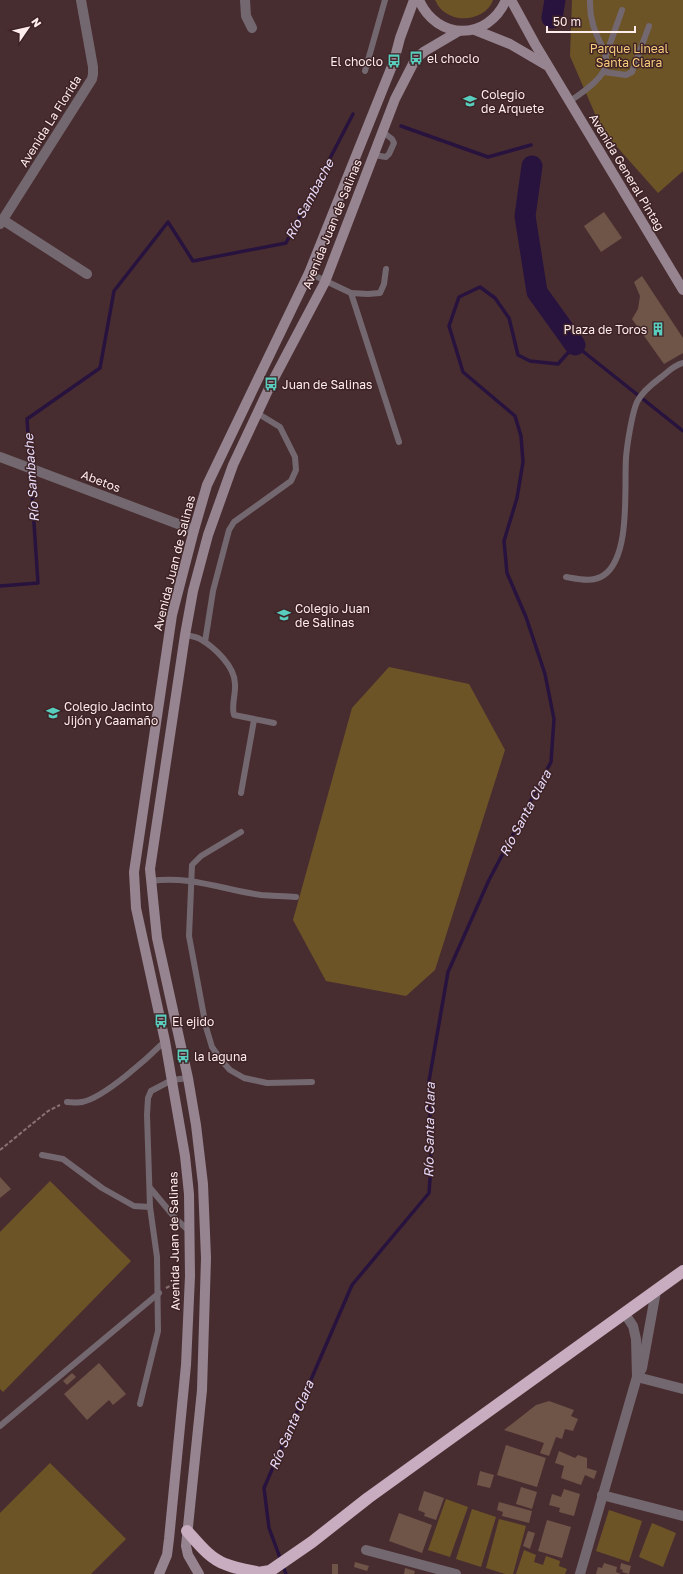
<svg xmlns="http://www.w3.org/2000/svg" width="683" height="1574" font-family="'Golos Text',sans-serif">
  <rect width="100%" height="100%" fill="#482d30"/>
  <g fill="#6d5427">
    <path d="M435,0H493C486,20 455,25 440,8C438,6 437,3 435,0Z"/>
    <polygon points="572,0 683,0 683,171 658,193 602,130 570,56"/>
    <polygon points="389,667 469,684 505,750 435,970 406,996 326,981 293,920 352,708"/>
    <polygon points="50,1181 131,1261 3,1392 0,1389 0,1232"/>
    <polygon points="50,1463 126,1539 91,1574 0,1574 0,1513"/>
    <polygon points="446,1499 468,1507 450,1557 428,1550"/>
    <polygon points="472,1509 496,1517 481,1567 456,1559"/>
    <polygon points="609,1510 642,1521 629,1562 596,1551"/>
    <polygon points="499,1519 526,1526 513,1574 505,1574 486,1568"/>
    <polygon points="652,1523 676,1533 663,1567 639,1557"/>
    <polygon points="524,1550 536,1555 534,1562 543,1565 546,1556 560,1561 559,1566 567,1569 565,1574 516,1574"/>
  </g>
  <g fill="none" stroke-linecap="round" stroke-linejoin="round">
    <g stroke="#28133e" stroke-width="3.5">
      <polyline points="401,126 488,157 531,145"/>
      <polyline points="0,586 38,583 27,419 100,368 114,291 168,222 193,261 286,243 353,114"/>
      <polyline points="286,1574 269,1528 264,1488 352,1285 429,1193 431,1166 429,1081 448,972 489,880 551,762 554,719 545,674 526,617 507,573 504,541 517,498 523,462 521,436 515,416 463,372 449,326 459,297 480,287 495,298 509,318 518,355 530,361 558,364 575,345 683,431"/>
    </g>
    <g stroke="#28133e" stroke-width="21">
      <polyline points="552,18 555,0"/>
      <polyline points="532,166 525,216 537,292 575,345"/>
    </g>
  </g>
  <g fill="#6f5448">
    <polygon points="604,212 622,238 601,252 584,226"/>
    <polygon points="642,276 683,338 683,353 664,364 632,319 638,309 640,296 634,282"/>
    <polygon points="0,1177 11,1189 0,1198"/>
    <polygon points="99,1363 126,1394 113,1405 109,1400 87,1420 64,1394"/>
    <polygon points="72,1373 76,1377 67,1385 63,1381"/>
    <polygon points="549,1401 574,1410 571,1416 578,1419 573,1431 565,1429 562,1439 556,1437 549,1456 540,1453 544,1443 504,1430 536,1405"/>
    <polygon points="506,1445 546,1458 537,1487 497,1475"/>
    <polygon points="559,1451 575,1458 578,1455 587,1458 587,1468 597,1471 594,1479 585,1475 581,1485 561,1478 564,1466 555,1463"/>
    <polygon points="480,1471 494,1475 490,1488 477,1485"/>
    <polygon points="521,1487 537,1492 532,1509 516,1504"/>
    <polygon points="564,1489 580,1494 574,1516 559,1512 560,1508 549,1505 552,1494 561,1497"/>
    <polygon points="424,1491 444,1498 436,1520 424,1516 425,1513 418,1510"/>
    <polygon points="499,1502 532,1511 529,1523 502,1516 503,1512 497,1510"/>
    <polygon points="399,1513 432,1525 422,1553 389,1541"/>
    <polygon points="547,1520 571,1527 562,1558 538,1551"/>
    <polygon points="528,1531 535,1533 530,1549 523,1546"/>
    <polygon points="355,1562 369,1566 367,1571 354,1567"/>
    <polygon points="604,1563 617,1567 616,1572 621,1574 596,1574 598,1567 602,1568"/>
    <polygon points="621,1563 631,1566 629,1574 622,1572 623,1570 620,1569"/>
    <rect x="332" y="1564" width="6" height="10"/>
    <polygon points="405,1568 415,1571 414,1574 404,1574"/>
  </g>
  <g fill="none" stroke-linecap="round" stroke-linejoin="round">
    <g stroke="#8a7274" stroke-width="2" stroke-dasharray="4 2" stroke-linecap="butt">
      <polyline points="0,1150 48,1111 60,1105"/>
      <polyline points="166,1288 178,1282"/>
    </g>
    <g stroke="#746870" stroke-width="6">
      <polyline points="606,55 622,10"/>
      <polyline points="365,71 385,0"/>
      <polyline points="604,72 626,75 632,72 649,26"/>
      <path d="M570,101C639,56 588,55 590,0"/>
      <polyline points="374,155 386,157 389,154 394,143 392,139 383,132"/>
      <polyline points="309,273 351,293 368,294 380,293 384,284 386,269"/>
      <polyline points="351,293 399,442"/>
      <path d="M566,577C578,579 593,583 604,575C631,556 624,488 626,458C627,445 632,413 637,402C642,392 652,384 660,378C668,372 674,365 683,363"/>
      <path d="M185,635C189,636 195,636 200,639C214,647 235,666 235,684C236,694 231,705 234,715L274,723"/>
      <polyline points="205,642 213,591 229,530 234,522 291,481 296,470 295,457 280,427 257,413"/>
      <polyline points="241,793 254,720"/>
      <polyline points="241,832 201,856 192,865 189,936 206,1027 212,1047 221,1060 230,1070 244,1078 267,1083 312,1082"/>
      <path d="M151,881C188,875 225,890 261,895C273,896 284,896 296,897"/>
      <path d="M67,1102C71,1102 77,1103 82,1102C104,1098 149,1057 165,1041"/>
      <polyline points="42,1155 63,1159 102,1188 134,1206 150,1207"/>
      <polyline points="151,1189 176,1219 189,1231"/>
      <polyline points="140,1404 158,1331 157,1257 150,1207 147,1115 148,1098 151,1091 172,1080 188,1078"/>
      <polyline points="0,1426 159,1293"/>
    </g>
    <g stroke="#746870" stroke-width="10">
      <polyline points="245,0 246,16 252,28"/>
      <polyline points="3,220 87,274"/>
      <polyline points="0,224 92,79 93,74 93,67 81,0"/>
      <polyline points="0,457 194,530"/>
      <polyline points="625,1314 633,1326 636,1339 637,1377"/>
      <polyline points="637,1377 683,1389"/>
      <polyline points="602,1495 683,1516"/>
      <polyline points="366,1550 456,1574"/>
      <polyline points="580,1574 637,1377 642,1368 656,1291"/>
    </g>
    <g stroke="#968490" stroke-width="10">
      <path d="M419,0C437,41 488,41 506,0"/>
      <polyline points="511,0 535,44 683,290"/>
      <polyline points="475,30 510,44 546,65"/>
      <polyline points="159,1574 167,1555 169,1539 186,1365 190,1276 189,1194 185,1156 165,1041 136,908 134,872 172,615 194,530 207,485 309,273 394,61 400,38 414,0"/>
      <polyline points="199,1574 188,1555 186,1546 202,1390 206,1258 203,1184 196,1125 188,1078 157,938 150,869 185,635 193,591 208,535 233,465 271,384 325,282 395,99 416,58 425,51 459,31"/>
    </g>
    <g stroke="#c8acbf" stroke-width="12">
      <path d="M187,1531C198,1543 209,1558 225,1564C234,1568 246,1570 256,1572"/>
      <polyline points="251,1574 270,1571 312,1542 368,1498 683,1271"/>
    </g>
  </g>
  <defs>
    <g id="bus-bare" transform="scale(1.08)"><path d="M-5-6H5V4H4V6H2V4H-2V6H-4V4H-5ZM-3.5-4V0h7V-4ZM-3.5 1.2v1.5H-2V1.2ZM2 1.2v1.5H3.5V1.2Z" fill="#59cebe" stroke="#3e2326" stroke-width="2.5" paint-order="stroke"/></g>
    <g id="school-bare" transform="scale(1.08)"><path d="M0-5L7-2L0 1L-7-2ZM-4 1L0 2.5L4 1V4Q0 6-4 4Z" fill="#59cebe" stroke="#3e2326" stroke-width="2.5" paint-order="stroke"/></g>
    <g id="building-bare" transform="scale(1.08)"><path d="M-4-6H4V6H1V3H-1V6H-4ZM-2.5-4.3h1.7v1.8h-1.7ZM.8-4.3h1.7v1.8H.8ZM-2.5-1h1.7V.8h-1.7ZM.8-1h1.7V.8H.8Z" fill="#59cebe" stroke="#3e2326" stroke-width="2.5" paint-order="stroke"/></g>
  </defs>
  <g fill-rule="evenodd">
    <use href="#bus-bare" x="416" y="58"/>
    <use href="#bus-bare" x="394" y="61"/>
    <use href="#school-bare" x="470" y="101"/>
    <use href="#building-bare" x="658" y="329"/>
    <use href="#bus-bare" x="271" y="384"/>
    <use href="#school-bare" x="284" y="615"/>
    <use href="#school-bare" x="53" y="713"/>
    <use href="#bus-bare" x="161" y="1021"/>
    <use href="#bus-bare" x="183" y="1056"/>
  </g>
  <g text-anchor="middle" dominant-baseline="central" stroke-width="3" stroke-linejoin="round" paint-order="stroke">
    <g font-size="12" fill="#f9cc7c" stroke="#3e2326">
      <text x="629" y="48">Parque Lineal<tspan x="629" dy="14">Santa Clara</tspan></text>
    </g>
    <g font-size="12" fill="#ffeced" stroke="#3e2326" text-anchor="start">
      <text x="427" y="58">el choclo</text>
      <text x="383" y="61" text-anchor="end">El choclo</text>
      <text x="481" y="94">Colegio<tspan x="481" dy="14">de Arquete</tspan></text>
      <text x="647" y="329" text-anchor="end">Plaza de Toros</text>
      <text x="282" y="384">Juan de Salinas</text>
      <text x="295" y="608">Colegio Juan<tspan x="295" dy="14">de Salinas</tspan></text>
      <text x="64" y="706">Colegio Jacinto<tspan x="64" dy="14">Jijón y Caamaño</tspan></text>
      <text x="172" y="1021">El ejido</text>
      <text x="194" y="1056">la laguna</text>
    </g>
    <g font-size="12" fill="#ffeced" stroke="#3e2326">
      <text transform="translate(50 121) rotate(-58)">Avenida La Florida</text>
      <text transform="translate(627 172) rotate(59)">Avenida General Pintag</text>
      <text transform="translate(332 224) rotate(-68)">Avenida Juan de Salinas</text>
      <text transform="translate(101 481) rotate(21)">Abetos</text>
      <text transform="translate(174 563) rotate(-76)">Avenida Juan de Salinas</text>
      <text transform="translate(174 1241) rotate(-91)">Avenida Juan de Salinas</text>
    </g>
    <g font-size="13" font-style="italic" fill="#e9ddfc" stroke="#3e2326">
      <text transform="translate(309 199) rotate(-62)">Río Sambache</text>
      <text transform="translate(31 478) rotate(-94)">Río Sambache</text>
      <text transform="translate(525 813) rotate(-62)">Río Santa Clara</text>
      <text transform="translate(429 1130) rotate(-89)">Río Santa Clara</text>
      <text transform="translate(291 1425) rotate(-67)">Río Santa Clara</text>
    </g>
  </g>
  <g transform="translate(28 28) rotate(56)" stroke="#3e2326" stroke-width="3" paint-order="stroke">
  <path d="M0-3L7 15L0 10L-7 15Z" fill="#ffeced"/>
  <text y="-6" font-size="11" font-weight="bold" text-anchor="middle" fill="#ffeced">N</text>
  </g>
  <path d="M547 26v6h88v-6" fill="none" stroke="#ffeced" stroke-width="2"/>
  <text x="553" y="26" font-size="12" fill="#ffeced" stroke="#3e2326" stroke-width="3" paint-order="stroke">50 m</text>
</svg>
